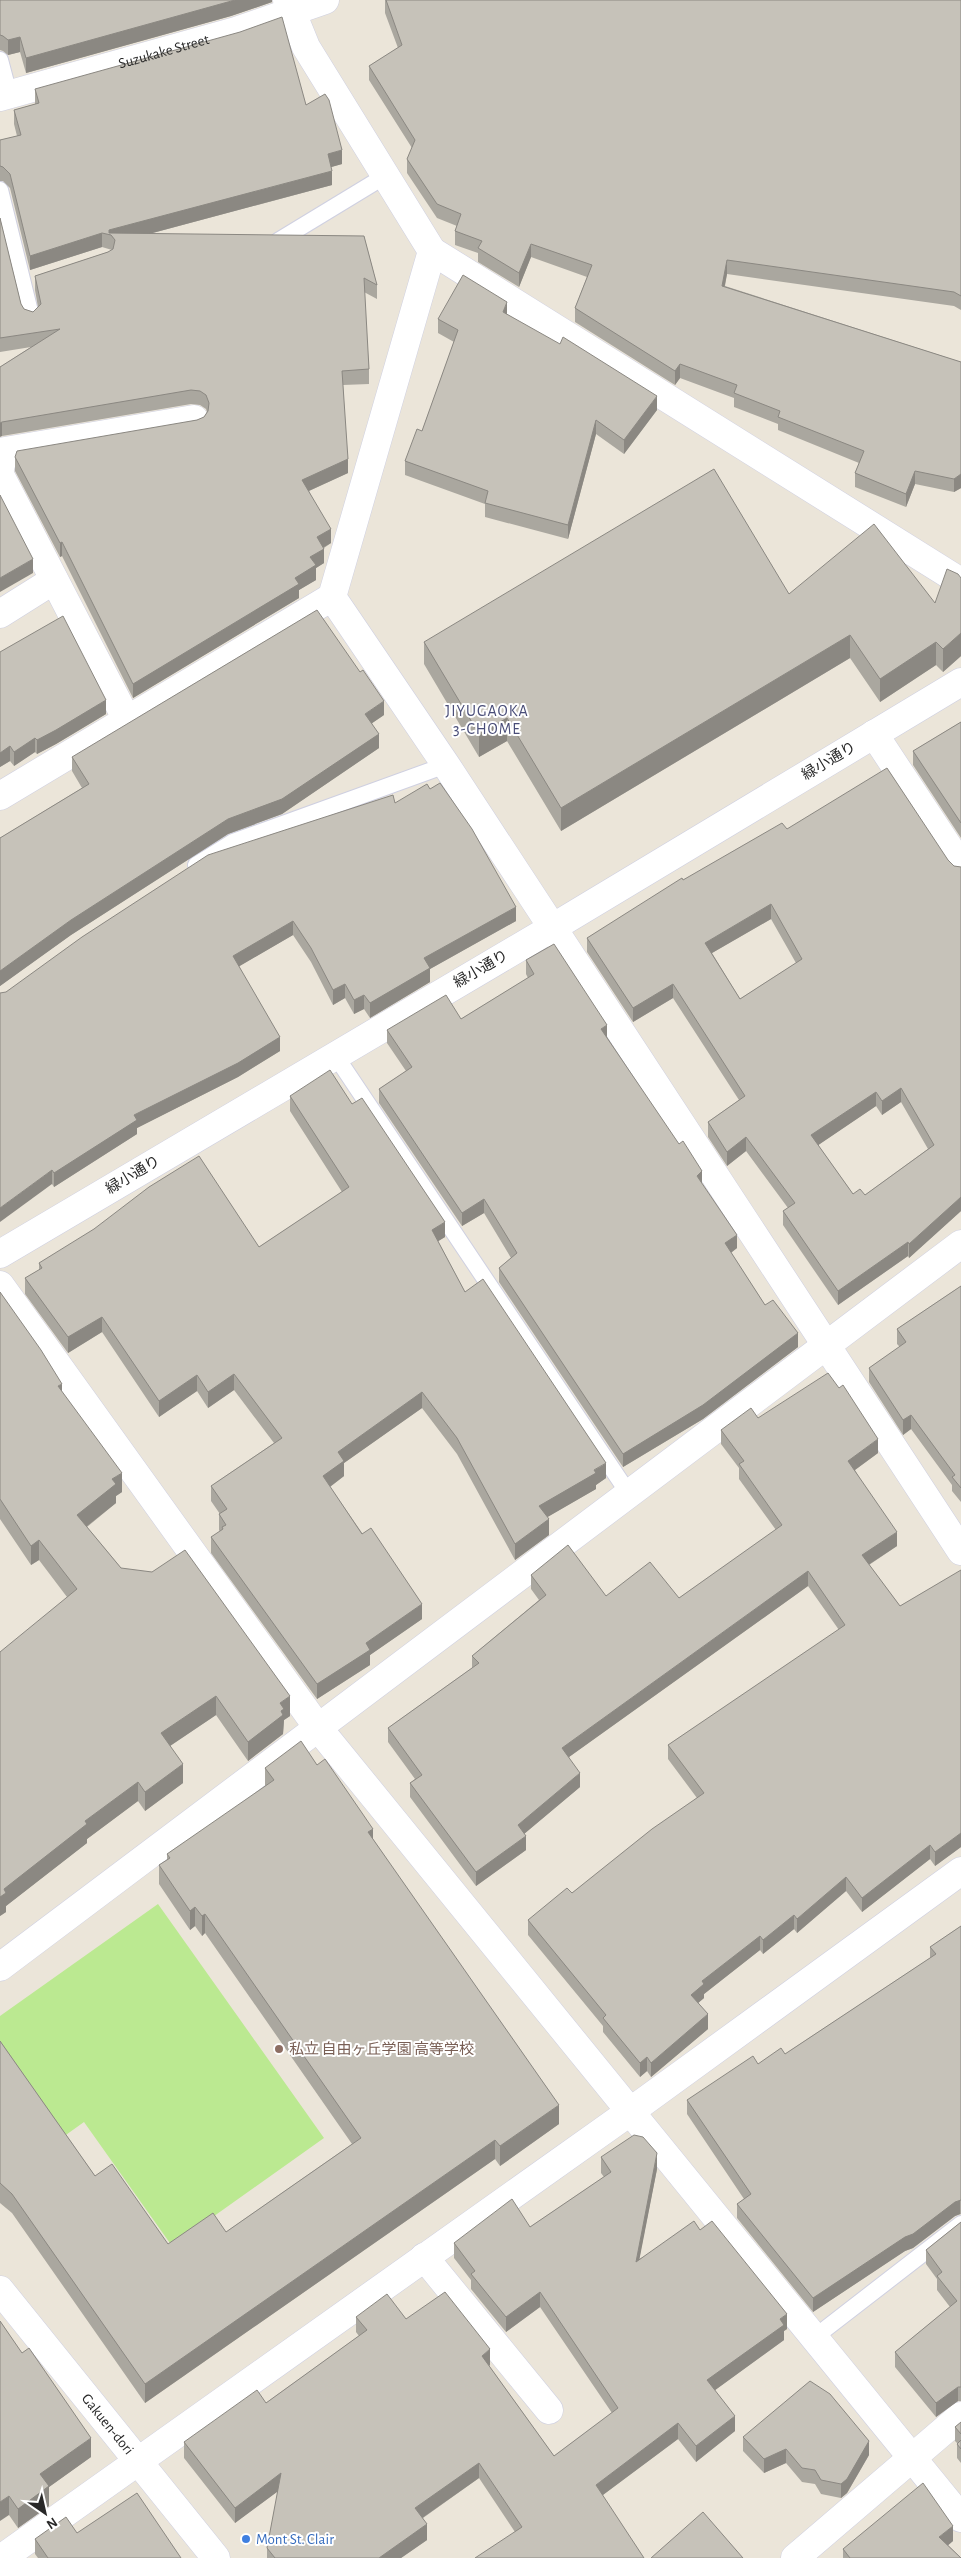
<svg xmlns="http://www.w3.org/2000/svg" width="961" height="2558" font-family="'Alegreya Sans','Noto Sans JP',sans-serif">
  <rect width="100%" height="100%" fill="#ebe5d9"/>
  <polygon fill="#bbe991" points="158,1904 324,2138 172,2246 84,2122 63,2137 0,2047 0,2016"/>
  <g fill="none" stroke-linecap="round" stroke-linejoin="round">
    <g stroke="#cfd0e1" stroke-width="18">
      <g id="service">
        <polyline points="0,60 9,94"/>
        <polyline points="0,190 31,316"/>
        <polyline points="278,241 385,176"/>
        <polyline points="196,865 233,842 446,765"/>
        <polyline points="335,1055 629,1494"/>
        <polyline points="815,2337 961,2224"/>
      </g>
    </g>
    <g stroke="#cfd0e1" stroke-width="29">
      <g id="minor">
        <polyline points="287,0 306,47 432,251 961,582"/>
        <polyline points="0,468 5,451 194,419"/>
        <polyline points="0,475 127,720"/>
        <polyline points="332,597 446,765 961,1551"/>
        <polyline points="0,614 54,580"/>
        <polyline points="874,734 961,866"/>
        <polyline points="0,796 332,597 432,251"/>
        <polyline points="0,1254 552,928 961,682"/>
        <polyline points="0,1285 319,1729 961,2518"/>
        <polyline points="0,1967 961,1244"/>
        <polyline points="424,2257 549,2410"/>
        <polyline points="2,2558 631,2111 961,1871"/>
        <polyline points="795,2558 961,2416"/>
      </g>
    </g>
    <g stroke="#cfd0e1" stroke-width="29">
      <g id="tertiary">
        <path id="s1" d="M0,97L236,31L325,0"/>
        <path id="s2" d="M0,2290L216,2558"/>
      </g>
    </g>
    <use href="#service" stroke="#fff" stroke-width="16"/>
    <use href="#minor" stroke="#fff" stroke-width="28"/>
    <use href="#tertiary" stroke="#fff" stroke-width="28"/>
  </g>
  <g fill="#aaa79f" fill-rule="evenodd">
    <polygon points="0,0 272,2 231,16 26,73 20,52 8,55 3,51 0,50"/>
    <polygon points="385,0 961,0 961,310 954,306 727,274 725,286 961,362 961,488 954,492 915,484 906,507 855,487 855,473 859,463 778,430 778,424 734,407 734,398 680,378 675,385 575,322 575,308 587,277 531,257 519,287 478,262 478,253 455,245 455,231 457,226 437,218 407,173 407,159 412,148 369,80 369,66 398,48 385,13"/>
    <polygon points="35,89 306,105 342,164 331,167 332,185 149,234 364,236 377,285 377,299 364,292 369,369 369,384 343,385 348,473 309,491 331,543 324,548 324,563 316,568 316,580 299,590 299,598 133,698 62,556 60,557 15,471 15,457 197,420 204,417 207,412 206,409 200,405 191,404 2,436 0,367 31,347 0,352 0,218 21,304 24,309 33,312 38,307 35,290 35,276 108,252 112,250 102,247 30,270 10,188 3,181 0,181 0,140 17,136 14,124 14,110 35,104"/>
    <polygon points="507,314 657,410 624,454 596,434 568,539 485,517 485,504 405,475 405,461 422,431 454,342 438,333 438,319"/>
    <polygon points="961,578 961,656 943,672 936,665 880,702 850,658 561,831 507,741 479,757 424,664 424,642 789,594 935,603"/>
    <polygon points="0,652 106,714 56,744 37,754 35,752 14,766 10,761 0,767"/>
    <polygon points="384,715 372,723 379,748 282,814 228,834 71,935 0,986 0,838 82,788 72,771 72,757"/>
    <polygon points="961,722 961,838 913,765 913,751"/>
    <polygon points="395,803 516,921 430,969 430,982 370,1018 364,1009 354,1014 345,998 333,1005 311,962 293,935 239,966 280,1051 238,1077 137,1128 137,1134 54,1187 52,1184 6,992"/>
    <path d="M787,829L948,860L954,866L961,867V1211L909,1258L908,1256L838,1305L783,1225V1211L788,1208L746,1151L727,1166L708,1137V1122L739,1100L673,998L633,1022L587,952V938L683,880ZM771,919L796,963L740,999L712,953ZM901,1102L928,1149L865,1195L853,1194L818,1145L876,1106L882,1115Z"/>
    <polygon points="526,960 607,1037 702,1184 737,1248 731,1253 765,1305 798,1347 703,1419 623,1467 499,1282 499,1268 511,1258 484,1213 462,1226 379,1103 379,1089 406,1071 387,1043 387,1030 461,1019 528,978 526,974"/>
    <polygon points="290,1096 352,1104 445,1237 438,1241 465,1292 606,1478 596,1485 596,1489 547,1517 549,1535 515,1560 457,1454 422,1408 344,1463 344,1476 330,1487 422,1619 370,1655 370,1665 317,1699 211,1553 211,1537 220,1532 219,1530 219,1514 220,1514 211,1501 211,1486 274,1443 234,1390 208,1408 197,1391 159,1417 102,1332 68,1353 25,1294 25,1278 39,1270 39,1263 259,1247 342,1192 290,1111"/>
    <polygon points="961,1286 961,1502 952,1491 952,1485 911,1429 903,1435 869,1382 869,1368 900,1347 897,1344 897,1329"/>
    <polygon points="0,1292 62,1392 122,1492 116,1496 116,1503 87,1527 121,1568 290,1716 284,1720 283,1734 248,1761 216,1715 170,1746 183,1783 145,1811 138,1801 87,1839 87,1843 6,1906 6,1912 0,1916 67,1597 39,1560 31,1565 0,1519"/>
    <polygon points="758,1418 878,1453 855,1470 897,1546 869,1565 900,1606 961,1571 961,1847 935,1866 930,1859 862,1912 846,1891 797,1933 794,1929 763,1954 760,1950 704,1994 704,1998 698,2003 708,2029 651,2077 647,2071 640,2077 603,2032 603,2026 528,1935 528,1920 572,1893 697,1798 668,1759 668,1745 839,1630 808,1586 569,1757 580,1787 524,1834 526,1850 476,1886 410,1797 410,1783 415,1779 388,1742 388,1728 472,1668 472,1656 539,1600 531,1589 531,1575 606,1596 679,1598 776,1530 739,1479 739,1468 721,1444 721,1430"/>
    <polygon points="317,1765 373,1839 559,2124 500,2166 495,2159 145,2403 12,2213 0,2203 0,2041 95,2176 168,2244 226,2232 352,2144 205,1933 202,1936 195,1926 190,1930 159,1884 159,1865 167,1860 167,1854 265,1787 265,1768"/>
    <polygon points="961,1926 961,2214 955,2216 913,2248 905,2251 813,2312 737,2218 737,2204 744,2199 687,2114 687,2100 758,2064 785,2054 930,1958 930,1947"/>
    <polygon points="601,2157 657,2169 639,2259 700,2230 787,2329 784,2331 784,2340 715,2390 735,2431 696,2462 678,2439 603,2495 515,2532 479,2478 423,2518 427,2540 401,2558 267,2558 267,2548 278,2491 235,2523 184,2458 184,2442 266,2403 359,2336 356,2332 356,2317 406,2319 490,2365 489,2366 554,2456 612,2413 540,2307 506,2332 471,2289 471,2280 454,2258 454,2243 530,2227 604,2177 601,2173"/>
    <polygon points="961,2222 961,2401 958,2401 936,2417 895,2367 895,2352 950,2307 937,2290 937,2279 926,2264 926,2250"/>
    <polygon points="0,2321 91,2457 49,2487 49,2506 18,2528 9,2515"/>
    <polygon points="961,2422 961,2463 957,2458 957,2443 955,2441 955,2427"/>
    <polygon points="743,2437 869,2455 847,2493 841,2498 821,2494 815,2484 802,2482 786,2463 764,2473 743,2451"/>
    <polygon points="77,2533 181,2558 38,2558 35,2554 35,2539"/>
    <polygon points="953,2541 948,2545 961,2558 843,2558 843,2549"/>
  </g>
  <g fill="#8b8882">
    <polygon points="235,0 272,0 272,2 231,16 26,73 26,58"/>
    <polygon points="20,37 20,52 8,55 8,40"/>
    <polygon points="342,150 342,164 328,168 328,154"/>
    <polygon points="332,171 332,185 115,243 115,240 111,235 109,235 109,230"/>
    <polygon points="102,233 102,247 30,270 30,256"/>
    <polygon points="531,244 531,257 519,287 519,273"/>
    <polygon points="727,260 727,274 722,299 722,286"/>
    <polygon points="507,302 507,316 503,312"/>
    <polygon points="680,364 680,378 675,385 675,371"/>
    <polygon points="657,396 657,410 624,454 624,440"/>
    <polygon points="596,420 596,434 568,539 568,525"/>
    <polygon points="2,422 2,436 0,437 0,423"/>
    <polygon points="348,459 348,473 302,494 302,480"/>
    <polygon points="915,471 915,484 906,507 906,494"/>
    <polygon points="961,474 961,488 954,492 954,479"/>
    <polygon points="331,529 331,543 317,551 317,537"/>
    <polygon points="62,542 62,556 60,557 60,543"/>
    <polygon points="324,549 324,563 316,568 316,580 299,590 299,598 133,698 133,684 295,578 310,557"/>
    <polygon points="33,559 33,573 0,592 0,578"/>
    <polygon points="961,633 961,656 943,672 943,649"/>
    <polygon points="850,635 850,658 561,831 561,808"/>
    <polygon points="936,642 936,665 880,702 880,679"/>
    <polygon points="106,700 106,714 56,744 37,754 37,740"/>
    <polygon points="384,701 384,715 365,728 365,714"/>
    <polygon points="507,718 507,741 479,757 479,734"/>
    <polygon points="379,734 379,748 282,814 228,834 71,935 0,986 0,971 71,920 228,819"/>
    <polygon points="35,738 35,752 14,766 14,752"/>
    <polygon points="10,746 10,761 0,767 0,753"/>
    <polygon points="771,904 771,919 705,957 705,943"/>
    <polygon points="516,907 516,921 430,969 430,982 370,1018 370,1003 424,958"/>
    <polygon points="293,921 293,935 233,970 233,956"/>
    <polygon points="345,984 345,998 333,1005 333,990"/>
    <polygon points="673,984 673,998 633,1022 633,1008"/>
    <polygon points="364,995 364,1009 354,1014 354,1000"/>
    <polygon points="607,1025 607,1039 601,1029"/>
    <polygon points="280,1037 280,1051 238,1077 137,1128 137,1134 54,1187 54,1173 134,1115"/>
    <polygon points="901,1088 901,1102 882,1115 882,1101"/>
    <polygon points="876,1092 876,1106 811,1150 811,1135"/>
    <polygon points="746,1137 746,1151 727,1166 727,1152"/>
    <polygon points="52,1170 52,1184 0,1222 0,1208"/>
    <polygon points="702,1171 702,1185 697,1176"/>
    <polygon points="961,1197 961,1211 909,1258 909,1244"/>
    <polygon points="484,1199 484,1213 462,1226 462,1213"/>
    <polygon points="445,1222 445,1237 432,1245 432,1230"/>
    <polygon points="737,1235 737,1248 725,1257 725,1243"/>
    <polygon points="908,1242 908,1256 838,1305 838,1291"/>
    <polygon points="102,1317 102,1332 68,1353 68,1337"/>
    <polygon points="798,1333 798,1347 703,1419 623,1467 623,1454"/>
    <polygon points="234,1374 234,1390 208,1408 208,1392"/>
    <polygon points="197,1375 197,1391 159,1417 159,1401"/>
    <polygon points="62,1384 62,1403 58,1386"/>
    <polygon points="422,1392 422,1408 344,1463 344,1476 323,1492 323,1476 338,1452"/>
    <polygon points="911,1415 911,1429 903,1435 903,1420"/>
    <polygon points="878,1439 878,1453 848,1475 848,1461"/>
    <polygon points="606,1463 606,1478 596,1485 596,1489 539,1522 539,1506"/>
    <polygon points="122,1473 122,1492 116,1496 116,1503 77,1534 77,1515 112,1479"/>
    <polygon points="549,1519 549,1535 515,1560 515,1544"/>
    <polygon points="897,1532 897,1546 862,1569 862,1555"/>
    <polygon points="39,1540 39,1560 31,1565 31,1546"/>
    <polygon points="808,1571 808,1586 562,1762 562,1748"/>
    <polygon points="422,1604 422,1619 370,1655 370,1665 317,1699 317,1684 366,1643"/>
    <polygon points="216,1696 216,1715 161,1752 161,1733"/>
    <polygon points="290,1696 290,1716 284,1720 283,1734 248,1761 248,1742 280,1703"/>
    <polygon points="183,1764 183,1783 145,1811 145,1792"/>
    <polygon points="580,1773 580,1787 518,1839 518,1825"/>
    <polygon points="138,1782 138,1801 87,1839 87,1843 6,1906 6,1912 0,1916 0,1897 4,1889 85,1821"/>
    <polygon points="373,1829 373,1848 368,1832"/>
    <polygon points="961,1833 961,1847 935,1866 935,1852"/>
    <polygon points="526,1836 526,1850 476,1886 476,1872"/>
    <polygon points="930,1845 930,1859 862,1912 862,1898"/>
    <polygon points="846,1877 846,1891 797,1933 797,1919"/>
    <polygon points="195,1907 195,1926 190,1930 190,1911"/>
    <polygon points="205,1914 205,1933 202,1936 202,1916"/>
    <polygon points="794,1915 794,1929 763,1954 763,1940"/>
    <polygon points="760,1936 760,1950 704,1994 704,1998 691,2009 691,1995 702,1981"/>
    <polygon points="708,2014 708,2029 651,2077 651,2063"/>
    <polygon points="647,2057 647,2071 640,2077 640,2063"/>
    <polygon points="559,2105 559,2124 500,2166 500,2146"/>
    <polygon points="495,2140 495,2159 145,2403 145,2384"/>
    <polygon points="657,2153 657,2169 636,2277 636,2262"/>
    <polygon points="960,2200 960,2214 955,2216 913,2248 905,2251 813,2312 813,2298 955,2202"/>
    <polygon points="540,2292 540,2307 506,2332 506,2317"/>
    <polygon points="787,2314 787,2329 784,2331 784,2340 707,2396 707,2380 780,2319"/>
    <polygon points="490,2349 490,2365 482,2371 482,2356"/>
    <polygon points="958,2387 958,2401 936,2417 936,2403"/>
    <polygon points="735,2416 735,2431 696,2462 696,2446"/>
    <polygon points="678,2423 678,2439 596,2500 596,2485"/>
    <polygon points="91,2438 91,2457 49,2487 49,2506 18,2528 18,2509 40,2474"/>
    <polygon points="869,2441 869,2455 847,2493 841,2498 841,2484"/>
    <polygon points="786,2449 786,2463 764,2473 764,2459"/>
    <polygon points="479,2463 479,2478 415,2523 415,2508"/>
    <polygon points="281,2473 281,2489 235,2523 235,2508"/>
    <polygon points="9,2496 9,2515 0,2521 0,2502"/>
    <polygon points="427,2524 427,2540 401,2558 379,2558"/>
    <polygon points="953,2526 953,2541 939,2553 939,2537"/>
  </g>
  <g fill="#c6c2b9" stroke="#8b8882" fill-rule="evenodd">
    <polygon points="0,0 235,0 26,58 20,37 8,40 3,36 0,35"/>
    <polygon points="386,0 961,0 961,296 954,292 727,260 722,286 961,362 961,474 954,479 915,471 906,494 855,473 864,451 778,417 780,411 734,393 737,385 680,364 675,371 575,308 592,265 531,244 519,273 478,248 482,241 455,231 461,214 437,204 407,159 415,140 369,66 402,45"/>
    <polygon points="282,17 306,105 325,94 329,100 342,150 328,154 332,171 109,230 109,233 364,236 377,285 364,278 369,369 342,371 348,459 302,480 331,529 317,537 324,549 310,557 316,565 295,578 299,584 133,684 62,542 60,543 15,457 17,451 197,420 204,417 208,411 209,403 206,395 200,391 191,390 2,422 0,423 0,367 60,329 0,338 0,218 21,304 24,309 33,312 41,304 35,276 108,252 113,249 115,240 111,235 102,233 30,256 10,174 3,167 0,166 0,140 21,135 14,110 39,103 35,89 240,32"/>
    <polygon points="463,275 507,302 503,312 560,344 563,337 657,396 624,440 596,420 568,525 485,503 488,491 405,461 417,429 422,431 458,330 438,319"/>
    <polygon points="714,469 789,594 874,524 935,603 947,569 958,574 961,578 961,633 943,649 936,642 880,679 850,635 561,808 507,718 479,734 424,642"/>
    <polygon points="0,495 33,559 0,578"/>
    <polygon points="317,610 360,672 363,670 384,701 365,714 379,734 282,799 228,819 71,920 0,971 0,838 89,784 72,757"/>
    <polygon points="63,616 106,700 56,730 37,740 35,738 14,752 10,746 0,753 0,652"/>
    <polygon points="961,722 961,823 913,751"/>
    <path d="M887,768L948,860L954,866L961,867V1197L909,1244L908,1242L838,1291L783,1211L795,1203L746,1137L727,1152L708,1122L745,1096L673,984L633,1008L587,938L682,878L683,880L782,823L787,829ZM771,904L802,959L740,999L705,943ZM901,1088L934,1145L865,1195L860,1189L853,1194L811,1135L876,1092L882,1101Z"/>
    <polygon points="440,783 472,829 516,907 424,958 430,968 370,1003 364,995 354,1000 345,984 333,990 311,948 293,921 233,956 280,1037 238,1063 134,1115 137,1120 54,1173 52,1170 0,1208 0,993 6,992 82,937 208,855 393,795 395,803 427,784 430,789"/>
    <polygon points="554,944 607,1025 601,1029 679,1144 683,1141 702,1171 697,1176 737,1235 725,1243 765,1305 773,1300 798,1333 703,1405 623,1454 499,1268 517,1253 484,1199 462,1213 379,1089 412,1067 387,1030 446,995 461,1019 534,974 526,960"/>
    <polygon points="330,1070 352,1104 362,1098 445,1222 432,1230 465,1292 483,1279 606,1463 594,1470 596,1473 539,1506 549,1519 515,1544 457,1438 422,1392 338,1452 344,1461 323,1476 362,1534 371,1528 422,1604 366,1643 370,1650 317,1684 211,1537 223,1529 222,1527 226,1525 219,1514 227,1509 211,1486 282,1438 234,1374 208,1392 197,1375 159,1401 102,1317 68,1337 25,1278 42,1268 39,1263 94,1229 149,1187 199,1156 259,1247 349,1187 290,1096"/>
    <polygon points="961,1286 961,1488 952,1477 955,1475 911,1415 903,1420 869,1368 906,1342 897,1329"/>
    <polygon points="0,1292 41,1350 62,1384 58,1386 122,1473 112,1479 116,1484 77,1515 121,1568 152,1572 185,1550 290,1696 280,1703 284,1709 281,1711 283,1715 248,1742 216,1696 161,1733 183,1764 145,1792 138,1782 85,1821 87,1824 4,1889 6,1893 0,1897 0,1652 77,1589 39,1540 31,1546 0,1499"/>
    <polygon points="828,1373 839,1388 843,1385 878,1439 848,1461 897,1532 862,1555 900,1606 961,1570 961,1833 935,1852 930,1845 862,1898 846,1877 797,1919 794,1915 763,1940 760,1936 702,1981 704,1984 691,1995 708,2014 651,2063 647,2057 640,2063 603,2018 606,2015 528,1920 567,1888 572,1893 652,1829 704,1793 668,1745 845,1625 808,1571 562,1748 580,1773 518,1825 526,1836 476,1872 410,1783 422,1775 388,1728 479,1663 472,1656 546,1595 531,1575 568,1545 606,1596 650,1562 679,1598 782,1525 739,1464 744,1461 721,1430 751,1408 758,1418"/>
    <polygon points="301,1741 317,1765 325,1759 373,1829 368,1832 559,2105 500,2146 495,2140 145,2384 12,2194 0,2183 0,2041 95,2176 112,2164 168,2244 213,2213 226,2232 361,2138 205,1914 202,1916 195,1907 190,1911 159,1865 170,1858 167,1854 274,1780 265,1768"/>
    <polygon points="961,1926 961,2200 955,2202 913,2234 905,2237 813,2298 737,2204 751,2194 687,2100 753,2056 758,2064 781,2048 785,2054 936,1954 930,1947"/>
    <polygon points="634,2135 643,2137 657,2153 636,2262 694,2221 700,2230 712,2221 787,2314 780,2319 784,2325 707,2380 735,2416 696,2446 678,2423 596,2485 644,2558 475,2558 522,2527 479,2463 415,2508 427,2524 379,2558 275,2558 267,2548 281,2473 235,2508 184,2442 257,2390 266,2403 367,2330 356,2317 387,2294 406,2319 445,2292 490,2349 482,2356 554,2456 618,2408 540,2292 506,2317 471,2274 475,2271 454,2243 512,2199 530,2227 611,2172 601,2157"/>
    <polygon points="961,2222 961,2387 958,2387 936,2403 895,2352 957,2301 937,2276 942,2272 926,2250"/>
    <polygon points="0,2321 22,2353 29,2348 91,2438 40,2474 49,2486 18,2509 9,2496 0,2502"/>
    <polygon points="810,2381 830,2394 869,2441 847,2479 841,2484 821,2480 815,2470 802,2468 786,2449 764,2459 743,2437"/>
    <polygon points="961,2422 961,2434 955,2427"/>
    <polygon points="961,2440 961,2449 957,2444"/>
    <polygon points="923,2483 953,2526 939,2537 961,2558 850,2558 843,2549"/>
    <polygon points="137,2493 181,2558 48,2558 35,2539 66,2517 77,2533"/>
    <polygon points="703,2512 743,2558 651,2558"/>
  </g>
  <circle fill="#8d6e63" stroke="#fff" stroke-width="2" cx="279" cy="2049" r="5"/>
  <circle fill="#3f7fe0" stroke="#fff" stroke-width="2" cx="246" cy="2539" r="5"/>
  <g text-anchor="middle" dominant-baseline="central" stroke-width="4" stroke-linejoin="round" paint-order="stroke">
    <g font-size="15" fill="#282828" stroke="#fff">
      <text stroke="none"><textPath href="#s1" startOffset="170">Suzukake Street</textPath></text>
      <text transform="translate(829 761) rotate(-31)">緑小通り</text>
      <text transform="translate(481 969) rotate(-30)">緑小通り</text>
      <text transform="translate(133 1175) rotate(-31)">緑小通り</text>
      <text stroke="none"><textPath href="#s2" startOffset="172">Gakuen-dori</textPath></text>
    </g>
    <g font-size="15" fill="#785e54" stroke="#fff" text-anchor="start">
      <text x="289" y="2049">私立 自由ヶ丘学園 高等学校</text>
    </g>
    <g font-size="15" fill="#366cbe" stroke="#fff" text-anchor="start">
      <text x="256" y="2539">Mont St. Clair</text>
    </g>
    <g font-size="16" letter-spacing="1" fill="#494d78" stroke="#fff">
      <text x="487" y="711">JIYUGAOKA<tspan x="487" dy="18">3-CHOME</tspan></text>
    </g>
  </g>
  <g transform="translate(45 2513) rotate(146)" stroke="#ffffff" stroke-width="4" paint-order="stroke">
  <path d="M0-4L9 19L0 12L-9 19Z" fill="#282828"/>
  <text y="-8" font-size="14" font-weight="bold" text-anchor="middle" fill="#282828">N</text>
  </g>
</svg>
